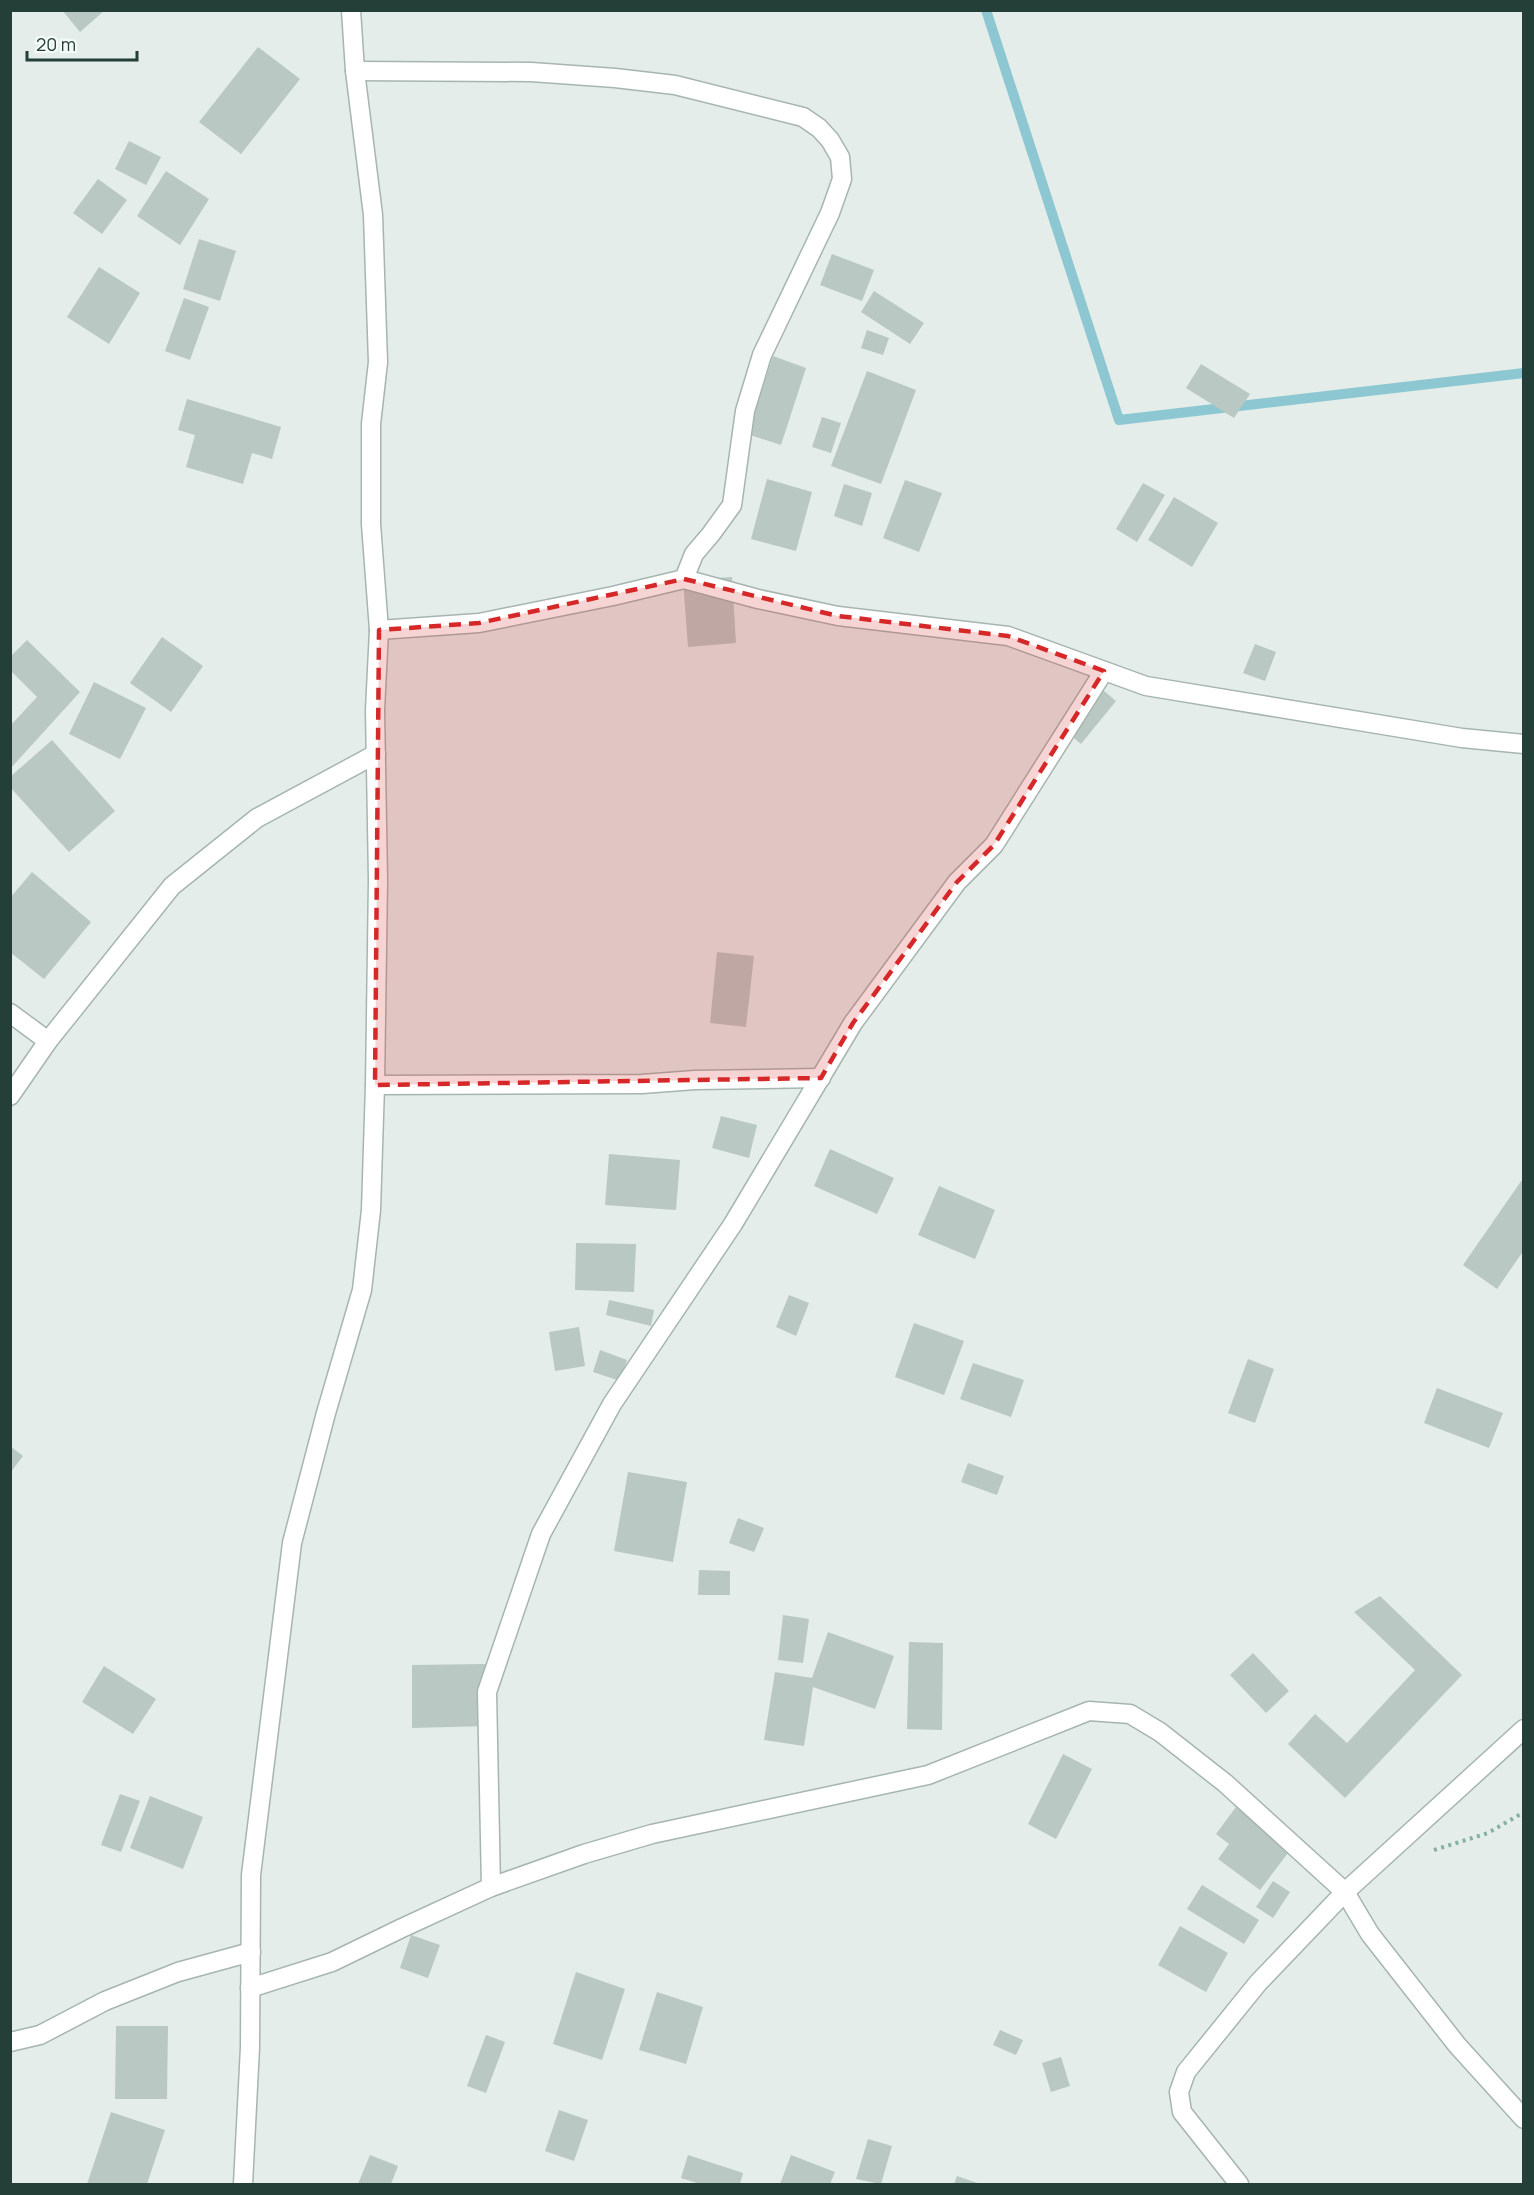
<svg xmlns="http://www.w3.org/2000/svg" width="1534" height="2195" font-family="Manrope,sans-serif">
  <rect width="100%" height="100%" fill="#e4ede9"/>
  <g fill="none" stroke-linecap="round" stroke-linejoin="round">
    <polyline stroke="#8cc7d2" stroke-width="10" points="986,10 1119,420 1524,373"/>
  </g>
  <g fill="#b9c8c2">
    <polygon points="62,10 105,10 80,32"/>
    <polygon points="258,47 300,79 241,154 199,122"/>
    <polygon points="129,141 161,157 146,185 115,169"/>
    <polygon points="166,171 209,199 180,245 137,216"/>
    <polygon points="98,179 127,200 102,234 73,213"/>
    <polygon points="199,239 236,251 220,301 183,289"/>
    <polygon points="832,254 874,270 862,301 820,285"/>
    <polygon points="99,267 140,293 109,344 67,317"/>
    <polygon points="874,291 924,323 910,344 861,312"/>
    <polygon points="184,298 209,307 190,360 165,351"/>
    <polygon points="867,330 889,338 883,355 861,348"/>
    <polygon points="773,356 806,368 781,445 747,434"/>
    <polygon points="1201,364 1250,394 1234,418 1186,388"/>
    <polygon points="867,371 916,390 881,484 831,466"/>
    <polygon points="187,399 281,427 272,459 252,453 243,484 186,467 195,435 178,430"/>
    <polygon points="822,417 841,423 831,453 812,447"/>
    <polygon points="767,479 812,492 796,551 751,539"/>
    <polygon points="905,480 942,493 919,552 883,538"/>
    <polygon points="1143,483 1165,495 1137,542 1116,529"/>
    <polygon points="844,484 872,493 862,526 834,516"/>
    <polygon points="1174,497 1218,523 1192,567 1148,540"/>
    <polygon points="732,577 736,643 688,647 683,580"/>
    <polygon points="162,637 203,666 171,712 130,683"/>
    <polygon points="27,640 80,692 10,769 10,726 37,697 10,670 10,657"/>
    <polygon points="1255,644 1276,652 1265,681 1243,673"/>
    <polygon points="94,682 146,708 120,759 69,734"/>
    <polygon points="1097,685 1116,701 1081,744 1062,728"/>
    <polygon points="52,740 115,811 69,852 10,787 10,777"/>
    <polygon points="32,872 91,922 44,979 10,952 10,898"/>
    <polygon points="717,952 754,956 746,1027 710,1023"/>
    <polygon points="721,1116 757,1125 749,1158 712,1148"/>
    <polygon points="830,1149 894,1178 877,1214 814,1186"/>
    <polygon points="609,1154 680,1160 676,1210 605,1205"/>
    <polygon points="1524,1177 1524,1250 1497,1289 1463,1265"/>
    <polygon points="939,1186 995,1210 975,1259 918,1235"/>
    <polygon points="576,1243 636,1244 634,1292 575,1290"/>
    <polygon points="789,1295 809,1303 796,1336 776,1327"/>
    <polygon points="609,1300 654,1310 651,1326 606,1315"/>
    <polygon points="914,1323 964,1341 944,1395 895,1377"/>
    <polygon points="579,1327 585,1366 555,1371 549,1332"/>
    <polygon points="600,1350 627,1360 620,1381 593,1372"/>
    <polygon points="1248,1359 1274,1369 1255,1423 1228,1413"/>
    <polygon points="973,1363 1024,1380 1011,1417 960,1399"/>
    <polygon points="1437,1388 1503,1413 1489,1448 1424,1423"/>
    <polygon points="10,1446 23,1456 10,1473"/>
    <polygon points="968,1463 1004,1476 997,1495 961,1482"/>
    <polygon points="628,1472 687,1482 673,1562 614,1551"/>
    <polygon points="738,1518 764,1528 754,1552 729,1543"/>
    <polygon points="699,1570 730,1571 730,1595 698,1595"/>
    <polygon points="1380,1596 1462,1675 1345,1798 1288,1744 1315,1714 1347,1743 1415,1670 1354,1612"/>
    <polygon points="783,1615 809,1619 803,1663 778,1660"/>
    <polygon points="828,1632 894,1656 875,1709 813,1687 804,1746 764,1740 775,1672 812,1678"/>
    <polygon points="909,1642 943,1643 942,1730 907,1729"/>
    <polygon points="1253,1653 1289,1691 1266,1713 1230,1675"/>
    <polygon points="485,1664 487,1726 412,1728 412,1665"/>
    <polygon points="104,1666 156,1699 133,1734 82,1702"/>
    <polygon points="1063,1754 1092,1769 1056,1839 1028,1824"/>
    <polygon points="120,1794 140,1801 121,1852 101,1845"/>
    <polygon points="150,1796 203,1817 183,1869 130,1848"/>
    <polygon points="1236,1807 1291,1849 1260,1890 1218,1859 1229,1844 1216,1834"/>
    <polygon points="1273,1881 1290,1892 1273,1918 1256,1907"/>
    <polygon points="1202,1885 1259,1920 1244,1944 1187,1909"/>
    <polygon points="1180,1926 1228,1953 1206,1992 1158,1965"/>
    <polygon points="411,1935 440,1945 428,1978 400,1968"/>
    <polygon points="576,1972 625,1989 602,2060 553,2044"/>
    <polygon points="657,1992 703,2007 686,2064 639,2050"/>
    <polygon points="116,2026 168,2026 167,2099 115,2099"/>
    <polygon points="1000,2030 1023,2040 1016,2055 993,2045"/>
    <polygon points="486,2035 505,2042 486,2093 467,2086"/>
    <polygon points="1061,2057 1070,2086 1051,2092 1042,2063"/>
    <polygon points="559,2110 588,2120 574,2161 545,2151"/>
    <polygon points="111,2112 165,2130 147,2184 87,2184"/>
    <polygon points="868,2139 892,2146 881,2184 856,2179"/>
    <polygon points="370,2155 398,2166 391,2184 358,2184"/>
    <polygon points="688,2155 743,2173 740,2184 700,2184 681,2178"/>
    <polygon points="791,2155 835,2172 830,2184 780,2184"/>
    <polygon points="957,2176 980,2184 954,2184"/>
  </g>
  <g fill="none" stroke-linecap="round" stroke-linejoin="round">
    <g stroke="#a6b5b0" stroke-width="21">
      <g id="minor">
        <polyline points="355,71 531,72 615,78 675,85 803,117 819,128 830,140 840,157 842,179 830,213 762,355 745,411 732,505 711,534 694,554 684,579 613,596 479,623 379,630"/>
        <polyline points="684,579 758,599 838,616 1008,636 1146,686 1462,738 1524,744"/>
        <polyline points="10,1013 48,1041"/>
        <polyline points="375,1085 642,1084 695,1080 821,1078"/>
        <polyline points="10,1096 48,1041 172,886 257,818 376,754"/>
        <polyline points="491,1887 487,1692 541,1534 612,1404 733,1224 853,1023 957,882 994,845 1104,671"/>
        <polyline points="250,1988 332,1962 402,1928 491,1887 584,1854 652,1834 928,1775 1089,1711 1130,1714 1160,1732 1225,1783 1345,1892 1370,1934 1457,2045 1524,2119"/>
        <polyline points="10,2042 40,2035 105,2001 178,1972 251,1952"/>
        <polyline points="243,2184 250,2047 251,1875 292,1543 326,1413 362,1290 371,1210 375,1085 378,880 375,710 379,630 371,524 371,424 378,362 373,215 355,71 351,10"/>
        <polyline points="1239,2184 1182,2112 1179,2092 1186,2072 1258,1983 1345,1892 1524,1729"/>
      </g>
    </g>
    <polyline stroke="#84b1a3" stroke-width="4" stroke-dasharray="3 4.5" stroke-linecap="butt" points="1434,1850 1488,1833 1524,1812"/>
    <use href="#minor" stroke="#fff" stroke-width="18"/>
  </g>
  <path fill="#d62828" fill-opacity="0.2" stroke="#d62828" stroke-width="4.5" stroke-dasharray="12 8" stroke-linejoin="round" d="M684,579L838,616L1008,636L1104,671L994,845L957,882L853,1023L821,1078L375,1085L379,630L479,623Z"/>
  <rect width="1534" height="2195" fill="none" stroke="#233f37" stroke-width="24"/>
  <path d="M27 51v9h110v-9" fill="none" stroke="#233f37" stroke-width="3"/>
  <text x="36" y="51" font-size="18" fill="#233f37" stroke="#f4faf7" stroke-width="4.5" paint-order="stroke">20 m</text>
</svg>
